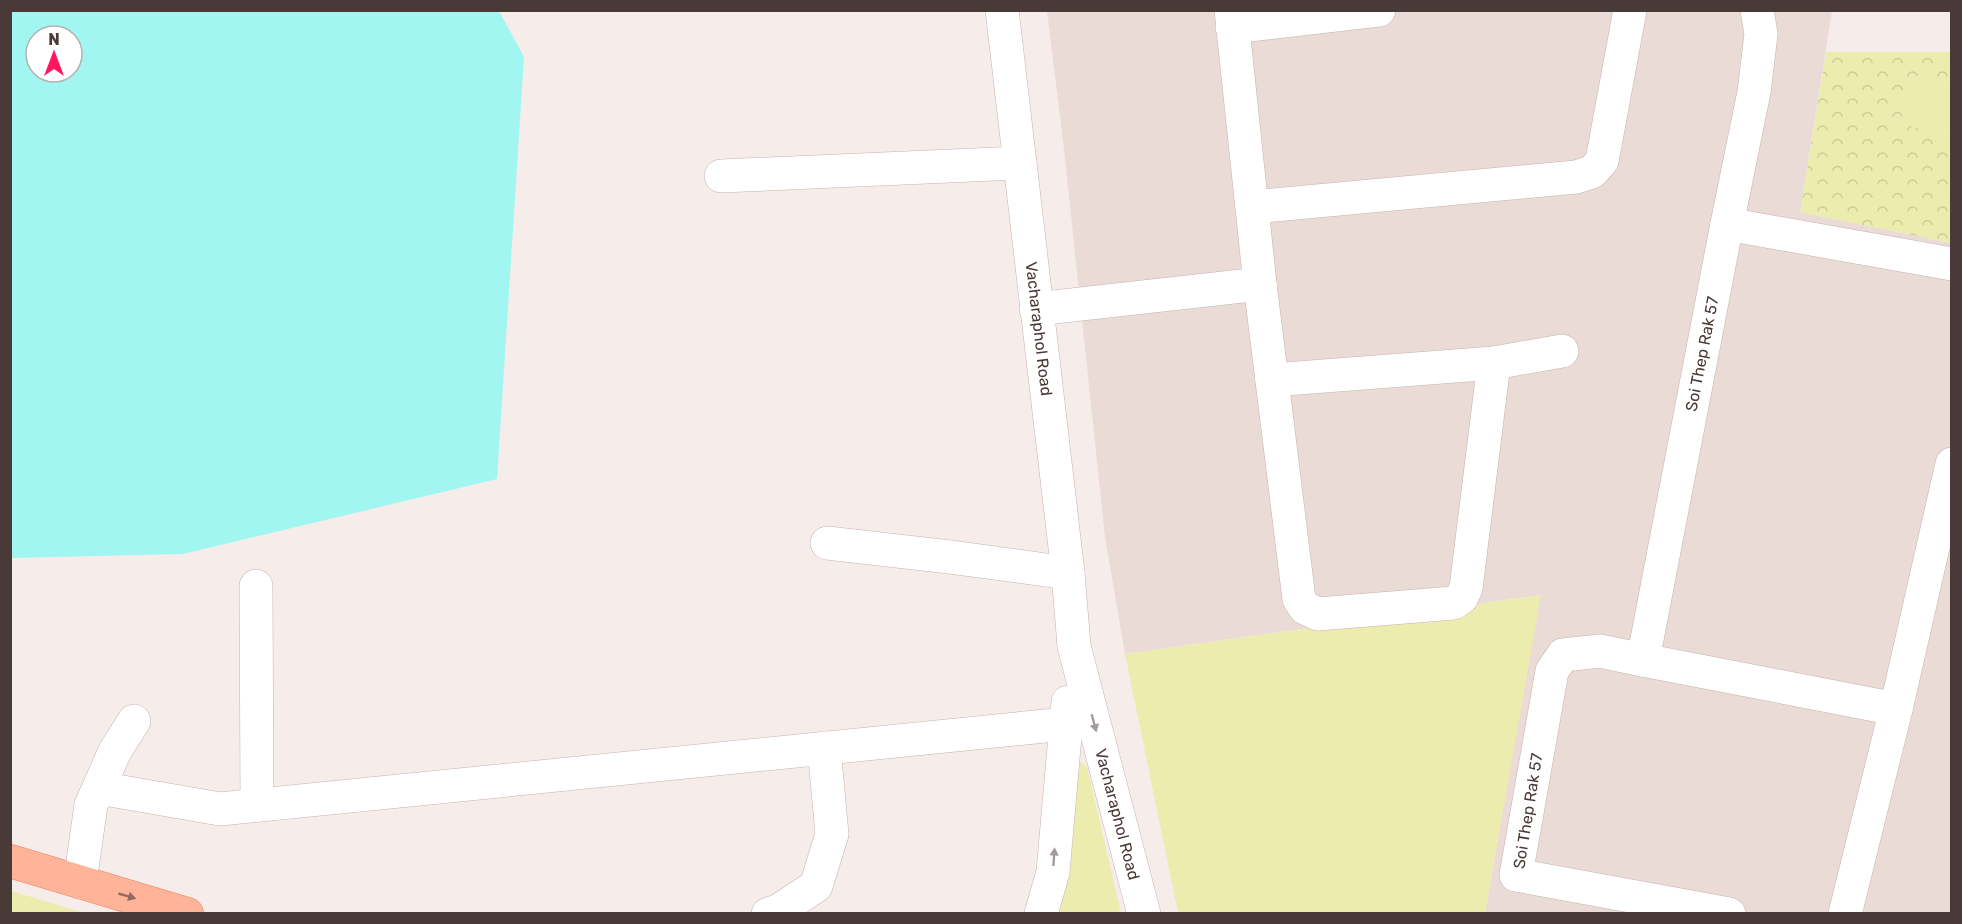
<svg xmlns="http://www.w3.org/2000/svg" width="1962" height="924" font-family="Rubik,sans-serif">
  <defs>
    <pattern id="forest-crowns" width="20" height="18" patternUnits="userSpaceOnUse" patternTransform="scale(1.5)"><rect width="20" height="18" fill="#edecaf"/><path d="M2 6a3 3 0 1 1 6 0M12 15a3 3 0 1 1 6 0" fill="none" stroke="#cdcb97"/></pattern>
  </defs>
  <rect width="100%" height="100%" fill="#f6ece9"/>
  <polygon fill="#eadbd7" points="1047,11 1832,11 1800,212 1951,243 1951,913 1485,913 1540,595 1125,654 1105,537 1064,149"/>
  <g fill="#edecaf">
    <polygon points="1910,75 1951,81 1951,134 1937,135 1901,123"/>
    <polygon points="1541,595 1485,913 1178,913 1125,654"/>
    <polygon points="1079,761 1087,767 1121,913 1056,914"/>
    <polygon points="11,891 85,913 11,913"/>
  </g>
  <polygon fill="url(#forest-crowns)" points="1826,52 1951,52 1951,81 1910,75 1901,123 1937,135 1951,134 1951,243 1800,212"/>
  <path fill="#a2f6f2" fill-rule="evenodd" d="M11,10L499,11L524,57L497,479L183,554L11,558ZM36,36H72V72H36Z"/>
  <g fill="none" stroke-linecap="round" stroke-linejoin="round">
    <g stroke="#c5b3ae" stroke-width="34">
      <g id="minor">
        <path id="s1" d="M1002,10L1068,573L1074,646L1144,914"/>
        <polyline points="1231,10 1260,284 1299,599 1305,608 1318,614 1454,603 1462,597 1466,588 1494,363"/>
        <polyline points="1757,10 1761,34 1754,92 1727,224 1643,660 1896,709"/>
        <polyline points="1232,27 1379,10"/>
        <polyline points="721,176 1020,163"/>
        <polyline points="1252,207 1576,177 1592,172 1602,161 1630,10"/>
        <polyline points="1727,224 1952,264"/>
        <polyline points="1036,309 1260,284"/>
        <polyline points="1272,380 1494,363 1562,351"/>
        <polyline points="827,543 950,557 1068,573"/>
        <polyline points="256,586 257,805"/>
        <polyline points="1643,660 1600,651 1563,655 1552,671 1516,875 1729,914"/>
        <polyline points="99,788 220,809 1065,724"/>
        <polyline points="80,882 91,805 115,751 134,721"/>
        <polyline points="768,914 778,911 816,886 832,834 824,748"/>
        <polyline points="1041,914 1053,872 1068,702"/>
        <polyline points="1845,914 1896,709 1952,464"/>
      </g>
    </g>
    <g stroke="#ed8360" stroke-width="34">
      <polyline id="major" points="10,861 187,914"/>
    </g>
    <use href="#minor" stroke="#fff" stroke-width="33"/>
    <use href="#major" stroke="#ffb499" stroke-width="33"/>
  </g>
  <defs><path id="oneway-solid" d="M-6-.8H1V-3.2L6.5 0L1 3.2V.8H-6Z" transform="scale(1.5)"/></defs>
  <g fill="#a49c9b">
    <use href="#oneway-solid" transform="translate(1094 723) rotate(75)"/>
    <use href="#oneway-solid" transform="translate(1054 857) rotate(-86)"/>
  </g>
  <use fill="#926b5e" href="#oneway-solid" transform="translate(127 896) rotate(16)"/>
  <g text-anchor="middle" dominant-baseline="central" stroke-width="4.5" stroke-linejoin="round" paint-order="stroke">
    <g font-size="16" fill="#4a3a37" stroke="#fff">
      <text stroke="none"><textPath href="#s1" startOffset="321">Vacharaphol Road</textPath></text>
      <text transform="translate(1702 354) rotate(-79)">Soi Thep Rak 57</text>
      <text transform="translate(1528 811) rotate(-81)">Soi Thep Rak 57</text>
      <text stroke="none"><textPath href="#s1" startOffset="814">Vacharaphol Road</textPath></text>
    </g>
  </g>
  <rect width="1962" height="924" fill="none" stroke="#4a3a37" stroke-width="24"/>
  <g transform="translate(54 54)"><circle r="28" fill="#ffffff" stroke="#b7b0af" stroke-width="1.5"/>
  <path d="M0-4.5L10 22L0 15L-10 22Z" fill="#ff175e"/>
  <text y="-9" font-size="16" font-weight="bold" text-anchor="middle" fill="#4a3a37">N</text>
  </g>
</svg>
